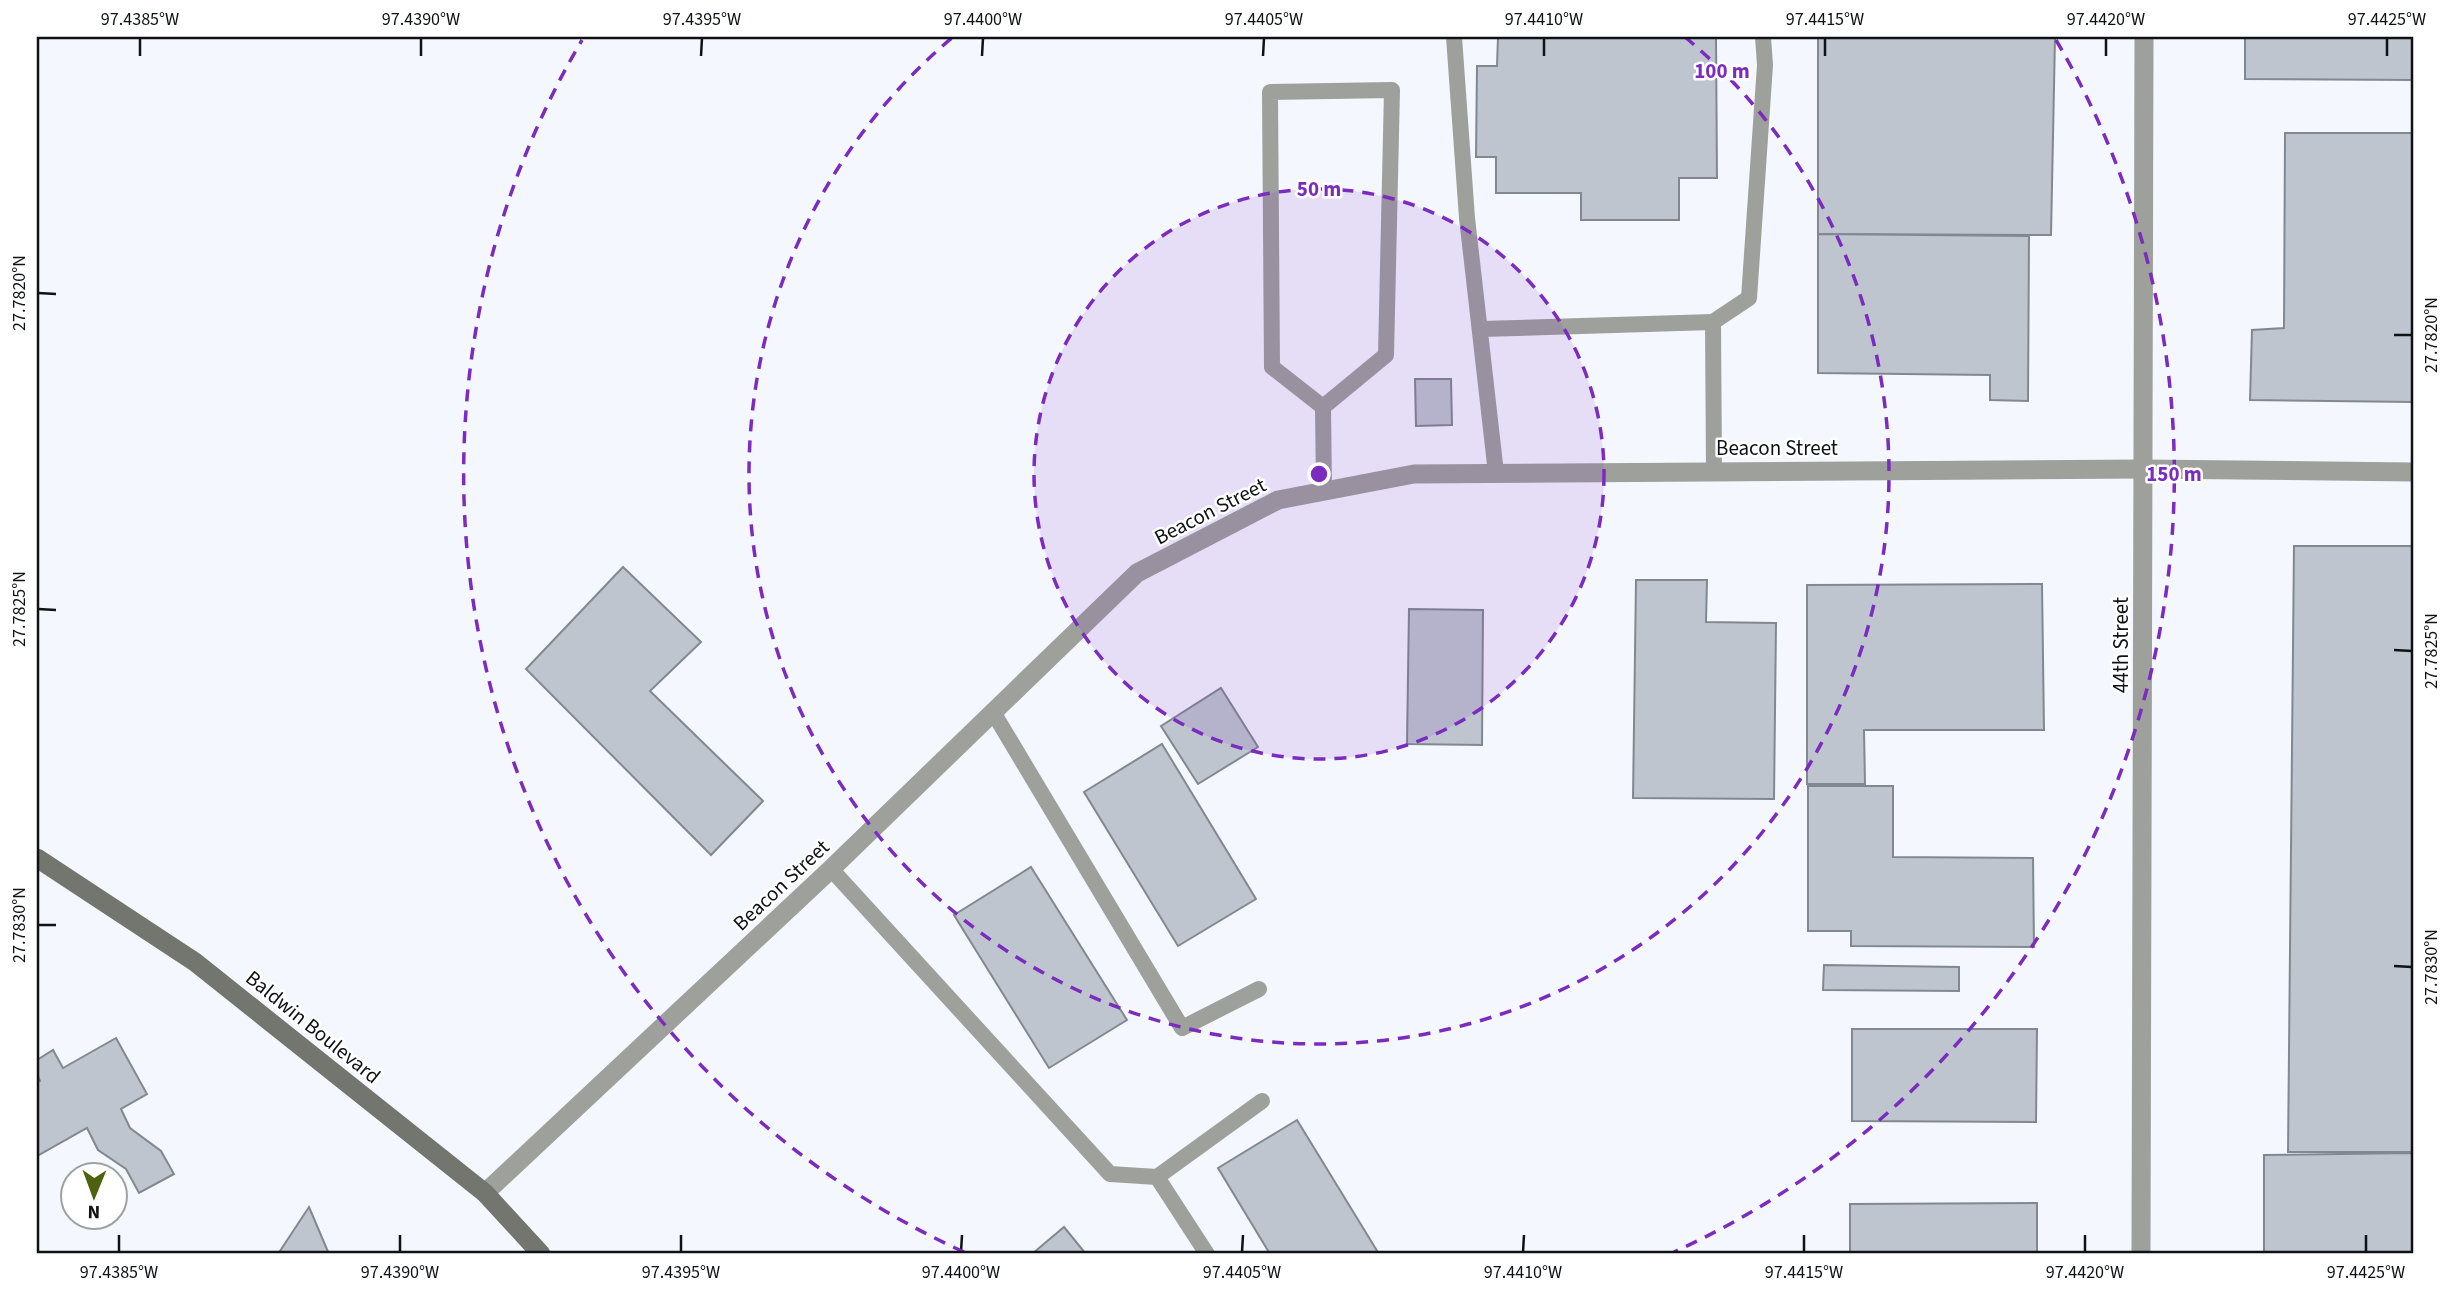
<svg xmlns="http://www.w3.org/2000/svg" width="2450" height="1291" font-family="'Source Sans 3',sans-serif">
  <rect width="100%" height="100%" fill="#f4f8fe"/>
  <g fill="#bec5cf" stroke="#818891" stroke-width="2">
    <polygon points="1498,37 1716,37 1717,178 1679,178 1679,220 1581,220 1581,193 1496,193 1496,157 1476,157 1477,66 1497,66"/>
    <polygon points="1818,37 2055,37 2051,235 1818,234"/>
    <polygon points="2245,37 2413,37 2413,80 2245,79"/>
    <polygon points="2413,116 2413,402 2250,400 2252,330 2284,328 2285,133 2413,133"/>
    <polygon points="1818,234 2029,236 2028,401 1990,400 1990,375 1818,373"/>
    <polygon points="1415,379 1451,379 1452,425 1416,426"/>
    <polygon points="2294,546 2413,546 2413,1152 2288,1152"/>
    <polygon points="623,567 701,642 650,691 763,801 711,855 526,669"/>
    <polygon points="1636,580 1707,580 1706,622 1776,623 1774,799 1633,798"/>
    <polygon points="2042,584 2044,730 1864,730 1865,784 1807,784 1807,585"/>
    <polygon points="1409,609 1483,610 1482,745 1407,744"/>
    <polygon points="1221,688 1258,747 1198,784 1161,726"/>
    <polygon points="1162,744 1256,899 1178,946 1084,792"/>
    <polygon points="1808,786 1893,786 1893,857 2033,858 2034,947 1851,946 1851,931 1808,931"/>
    <polygon points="1031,867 1127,1020 1049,1068 954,915"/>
    <polygon points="1824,965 1959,967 1959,991 1823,990"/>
    <polygon points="1852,1029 2037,1029 2036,1122 1852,1121"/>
    <polygon points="116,1038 147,1094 121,1109 130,1128 161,1151 174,1174 139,1193 126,1169 98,1150 87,1128 37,1156 37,1082 40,1081 37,1074 37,1060 53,1050 63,1068"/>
    <polygon points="1297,1120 1379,1254 1270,1254 1218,1168"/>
    <polygon points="2413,1153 2413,1254 2264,1254 2264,1155"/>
    <polygon points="2037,1203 2037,1254 1850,1254 1850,1204"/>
    <polygon points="309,1207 329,1254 278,1254"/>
    <polygon points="1064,1227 1086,1254 1032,1254"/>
  </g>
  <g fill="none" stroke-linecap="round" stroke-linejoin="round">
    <g stroke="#9ea09b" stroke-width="16">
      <polyline points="1454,37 1467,218 1496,473"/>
      <polyline points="1481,329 1713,322"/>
      <polyline points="1323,407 1272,367 1270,92 1392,90 1386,355 1323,407 1324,491"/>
      <polyline points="1714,472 1713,322 1749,298 1765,65 1763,37"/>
      <polyline points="993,712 1182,1028 1259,989"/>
      <polyline points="831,869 1110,1174 1157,1177 1207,1254"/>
      <polyline points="1157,1177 1262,1101"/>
    </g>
    <g stroke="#9ea09b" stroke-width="19">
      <polyline points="485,1193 831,869 1137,573 1278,500 1414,474 2144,469 2413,472"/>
      <polyline points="2141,1254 2144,37"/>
    </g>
    <polyline stroke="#73766f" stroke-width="19" points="37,858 195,962 485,1193 541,1254"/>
  </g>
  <path fill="none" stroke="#0f1215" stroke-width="2.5" d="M140,56V38M421,56V38M701,56L702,38M982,56L983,38M1263,56L1264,38M1544,56V38M1825,56V38M2106,56V38M2387,56V38M38,293L56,294M2394,335H2412M38,609L56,610M2394,650L2412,651M38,925H56M2394,966L2412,967M119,1252V1235M400,1252V1235M681,1252V1235M961,1252L962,1235M1242,1252L1243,1235M1523,1252L1524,1235M1804,1252V1235M2085,1252V1235M2366,1252V1235"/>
  <circle cx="1319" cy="474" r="285" fill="#7b2cbf" fill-opacity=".12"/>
  <g fill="none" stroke="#7b2cbf" stroke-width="3.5" stroke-dasharray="12 9">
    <circle cx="1319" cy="474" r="285"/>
    <path d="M1685 37A570 570 0 1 1 953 37"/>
    <path d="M964 1252A855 855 0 0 1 582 40M2056 40A855 855 0 0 1 1674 1252"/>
  </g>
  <g text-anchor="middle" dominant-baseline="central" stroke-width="5" stroke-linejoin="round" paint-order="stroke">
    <g font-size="21" fill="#0f1215" stroke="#fff">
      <text x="1777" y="448">Beacon Street</text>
      <text transform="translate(1210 511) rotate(-27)">Beacon Street</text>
      <text transform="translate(2121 645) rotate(-90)">44th Street</text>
      <text transform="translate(781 885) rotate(-43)">Beacon Street</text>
      <text transform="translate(313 1027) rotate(39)">Baldwin Boulevard</text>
    </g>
  </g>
  <circle cx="1319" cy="474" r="10" fill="#7b2cbf" stroke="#fff" stroke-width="3.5"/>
  <g font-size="21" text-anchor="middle" font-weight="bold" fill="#7b2cbf" stroke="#fff" stroke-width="5" stroke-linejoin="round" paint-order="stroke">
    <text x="1722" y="78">100 m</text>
    <text x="1319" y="196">50 m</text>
    <text x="2174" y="481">150 m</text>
  </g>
  <rect width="2450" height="1291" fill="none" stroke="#ffffff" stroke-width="77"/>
  <g transform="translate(94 1196) rotate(181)"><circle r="33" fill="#ffffff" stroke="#9fa0a1" stroke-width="2"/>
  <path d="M0-5L12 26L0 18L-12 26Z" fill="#4d620d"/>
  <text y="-10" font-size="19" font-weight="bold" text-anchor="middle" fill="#0f1215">N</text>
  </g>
  <rect x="38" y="38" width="2374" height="1214" fill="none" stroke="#0f1215" stroke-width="2.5"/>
  <g font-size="18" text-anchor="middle" fill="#0f1215">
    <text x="140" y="25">97.4385°W</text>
    <text x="421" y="25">97.4390°W</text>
    <text x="702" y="25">97.4395°W</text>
    <text x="983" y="25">97.4400°W</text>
    <text x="1264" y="25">97.4405°W</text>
    <text x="1544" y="25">97.4410°W</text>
    <text x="1825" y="25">97.4415°W</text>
    <text x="2106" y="25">97.4420°W</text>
    <text x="2387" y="25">97.4425°W</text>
    <text transform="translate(19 293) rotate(-90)" y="6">27.7820°N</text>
    <text transform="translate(2431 335) rotate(-90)" y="6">27.7820°N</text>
    <text transform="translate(19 609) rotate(-90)" y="6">27.7825°N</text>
    <text transform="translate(2431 651) rotate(-90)" y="6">27.7825°N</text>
    <text transform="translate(19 925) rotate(-90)" y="6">27.7830°N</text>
    <text transform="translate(2431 967) rotate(-90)" y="6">27.7830°N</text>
    <text x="119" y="1278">97.4385°W</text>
    <text x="400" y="1278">97.4390°W</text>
    <text x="681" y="1278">97.4395°W</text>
    <text x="961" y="1278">97.4400°W</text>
    <text x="1242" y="1278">97.4405°W</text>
    <text x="1523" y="1278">97.4410°W</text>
    <text x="1804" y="1278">97.4415°W</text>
    <text x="2085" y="1278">97.4420°W</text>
    <text x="2366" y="1278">97.4425°W</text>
  </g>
</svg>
